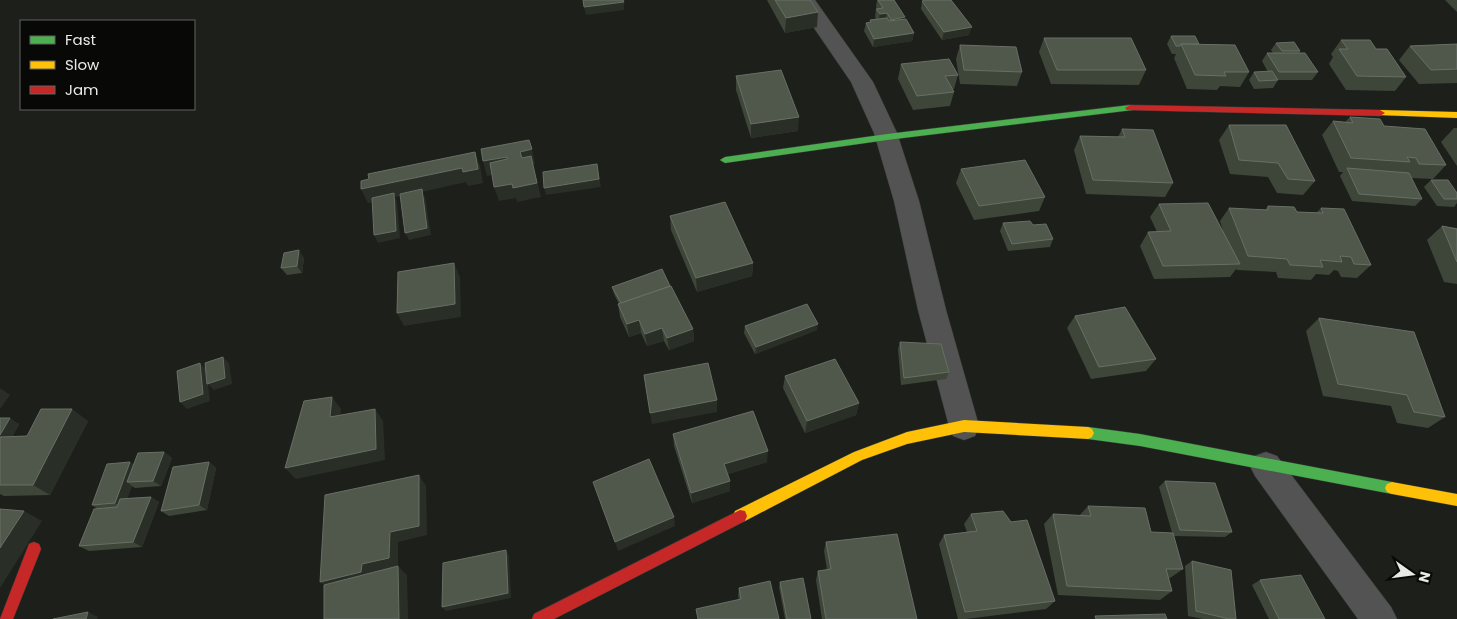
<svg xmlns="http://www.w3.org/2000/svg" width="1457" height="619" font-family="Poppins,sans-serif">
  <rect width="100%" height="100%" fill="#1d1f1b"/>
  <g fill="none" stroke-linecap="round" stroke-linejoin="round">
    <g stroke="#393b38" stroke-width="1">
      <g id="street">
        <polygon points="795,0 815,0 873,82 897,133 919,201 946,310 979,426 975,436 964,440 953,436 949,426 918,310 894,201 874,133 851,82"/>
        <polygon points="1266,452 1277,456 1391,607 1397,619 1358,619 1255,476 1250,466 1255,456"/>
      </g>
    </g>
    <g stroke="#393b38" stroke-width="1">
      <g id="fast">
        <polygon points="1130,105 1135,108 1133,110 887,140 725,163 720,160 725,157 887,134"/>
        <polygon points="1088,427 1140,434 1392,482 1397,484 1399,488 1397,492 1392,494 1140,446 1088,439 1084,437 1082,433 1084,429"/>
      </g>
    </g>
    <g stroke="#393b38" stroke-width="1">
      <g id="slow">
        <polygon points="1380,110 1457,112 1457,118 1377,115 1375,113"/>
        <polygon points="964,420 1088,427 1092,429 1094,433 1092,437 1088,439 964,432 907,444 862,460 745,521 740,522 735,521 733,516 735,511 854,452 907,432"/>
        <polygon points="1392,482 1457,494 1457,506 1392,494 1387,492 1385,488 1387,484"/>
      </g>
    </g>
    <g stroke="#393b38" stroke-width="1">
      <g id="jam">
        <polygon points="1130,105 1380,110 1385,113 1380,116 1127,110 1125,108"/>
        <polygon points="740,510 745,511 747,516 745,521 554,619 532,619 534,614"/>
        <polygon points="34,542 39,544 41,549 13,619 0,619 29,544"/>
      </g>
    </g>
    <use href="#street" fill="#525352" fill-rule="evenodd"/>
    <use href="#fast" fill="#4caf50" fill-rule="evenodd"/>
    <use href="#slow" fill="#ffc107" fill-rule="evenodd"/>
    <use href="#jam" fill="#c62828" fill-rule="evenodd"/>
  </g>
  <g fill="#3e463a">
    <polygon points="767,0 810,0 817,27 785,33"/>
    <polygon points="877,0 894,0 904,19 914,33 912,41 873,47 864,31 866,23 870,23 870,20 876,19 875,17 876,9 877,9 876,7"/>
    <polygon points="1445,0 1457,0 1457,12"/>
    <polygon points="922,1 969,35 942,40 921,9"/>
    <polygon points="1171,36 1199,44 1249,72 1240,87 1220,86 1217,90 1187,89 1174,58 1176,54 1172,54 1167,44"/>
    <polygon points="1044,38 1146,70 1139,85 1051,84 1039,52"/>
    <polygon points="1341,40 1406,77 1395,91 1346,90 1329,64 1333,57 1331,54"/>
    <polygon points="1276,43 1300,51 1299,53 1318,72 1312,80 1278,80 1273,88 1254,89 1249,80 1254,72 1268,72 1262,61 1267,53 1273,53 1271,50"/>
    <polygon points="1457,44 1457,83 1419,84 1399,60 1410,46"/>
    <polygon points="960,45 1022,72 1017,86 960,84 956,59"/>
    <polygon points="901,64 958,75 954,89 952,89 954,92 950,106 913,110 898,79"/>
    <polygon points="736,76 798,131 751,138 736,90"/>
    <polygon points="1350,117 1384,126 1446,165 1433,179 1411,178 1422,199 1415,206 1352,201 1340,176 1343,172 1339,172 1322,135 1333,121 1345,122"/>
    <polygon points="1229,125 1315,181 1303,195 1277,193 1268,177 1230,174 1219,140"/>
    <polygon points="1454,128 1457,128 1457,166 1441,142"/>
    <polygon points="1122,129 1173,183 1165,197 1086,194 1074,150 1080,136 1118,137"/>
    <polygon points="961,169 1045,197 1039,211 974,220 956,183"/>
    <polygon points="1431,180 1457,193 1457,203 1454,207 1437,206 1424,187"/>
    <polygon points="1159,204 1223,231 1220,221 1229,208 1265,210 1268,206 1297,212 1316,213 1321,208 1371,265 1357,278 1341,277 1338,271 1334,270 1329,275 1316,274 1311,280 1278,278 1276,272 1237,270 1236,269 1230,277 1154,279 1140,246 1148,232 1157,232 1150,217"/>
    <polygon points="670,216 753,263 752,276 697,292 671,230"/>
    <polygon points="1003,223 1033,225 1053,239 1050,247 1008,251 1000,231"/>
    <polygon points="1442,226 1457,228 1457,284 1444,282 1427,240"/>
    <polygon points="304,258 302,273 287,275 281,268"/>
    <polygon points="670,286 693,329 694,341 669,350 664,341 647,346 641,333 629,337 620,317 618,304 619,304 614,294 612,287"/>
    <polygon points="1075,316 1156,359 1146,371 1091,379 1067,328"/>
    <polygon points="1319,318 1445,417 1428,428 1397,423 1391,406 1323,396 1306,331"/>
    <polygon points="745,326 817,330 755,354 744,333"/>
    <polygon points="900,342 949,372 946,379 901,385 898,349"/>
    <polygon points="785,376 859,403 856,415 805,433 783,388"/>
    <polygon points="0,418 19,424 12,437 27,436 88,421 50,495 4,496 0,494"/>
    <polygon points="673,434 767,462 728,474 730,481 730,491 692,503 674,446"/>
    <polygon points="164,452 172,458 161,486 135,488 132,486 127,498 151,497 159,502 142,547 89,551 79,546 98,509 92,505 134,465"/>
    <polygon points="209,462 216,468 207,510 169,516 161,511"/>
    <polygon points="1165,481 1232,532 1225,537 1173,536 1159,487"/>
    <polygon points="1088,506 1151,532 1183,569 1170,578 1169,578 1172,591 1160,600 1058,595 1044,524 1053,514 1079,516"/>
    <polygon points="971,514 1055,601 1046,609 966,619 958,619 939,544 944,535 967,532 964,524"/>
    <polygon points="826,542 917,619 822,619 816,580 818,571 827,570 824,551"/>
    <polygon points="1192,561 1236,619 1203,619 1188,616 1185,566"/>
    <polygon points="1260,580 1325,619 1269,619 1252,585"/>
    <polygon points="780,582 811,619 785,619 779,587"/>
    <polygon points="739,588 779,619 698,619 696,609 739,600 738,596"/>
  </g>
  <g fill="#292f26">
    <polygon points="624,2 624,10 586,15 584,7"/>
    <polygon points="818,12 817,27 785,33 786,18"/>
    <polygon points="887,13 885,21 878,22 880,14"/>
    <polygon points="905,17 903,25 889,27 891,20"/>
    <polygon points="972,27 969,35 942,40 944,32"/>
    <polygon points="914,33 912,41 873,47 874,39"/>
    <polygon points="799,117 798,131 751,138 751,124"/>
    <polygon points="532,149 535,164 533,164 541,197 517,202 516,198 499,201 494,187 524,166 520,152"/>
    <polygon points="475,152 480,166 483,183 468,186 466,182 422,192 425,197 431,235 409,240 405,233 422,192 395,197 397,201 400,238 378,243 374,235 394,198 368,203 361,189 462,168"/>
    <polygon points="507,157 511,171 487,176 483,161"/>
    <polygon points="597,164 601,187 546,195 544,188"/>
    <polygon points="299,250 304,258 302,273 297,266"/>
    <polygon points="454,263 460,277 461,317 404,326 397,313"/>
    <polygon points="753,263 752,276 697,292 696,278"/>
    <polygon points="639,320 641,333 629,337 627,324"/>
    <polygon points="818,324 817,330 755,354 756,347"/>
    <polygon points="662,328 664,341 647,346 645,334"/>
    <polygon points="693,329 694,341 669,350 667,338"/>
    <polygon points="223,357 229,363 232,384 214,390 208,384 210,401 187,409 180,402 200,363 207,370"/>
    <polygon points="0,388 10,395 0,409"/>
    <polygon points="332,397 341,409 339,428 330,417"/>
    <polygon points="717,400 717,412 652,424 650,413"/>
    <polygon points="859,403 856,415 805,433 807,421"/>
    <polygon points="72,409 88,421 50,495 33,485"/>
    <polygon points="375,409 383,421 385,460 296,479 285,468"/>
    <polygon points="10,418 19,424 9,442 0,436 0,435"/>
    <polygon points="768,451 767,462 724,475 724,464"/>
    <polygon points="164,452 172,458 161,486 153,481"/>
    <polygon points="130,462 138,468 127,482 132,486 124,509 115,503"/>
    <polygon points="209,462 216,468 207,510 199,505"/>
    <polygon points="419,475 426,486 427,535 398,542 398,566 407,575 408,619 399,619 331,590 320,582 362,564 390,532"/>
    <polygon points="730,481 730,491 692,503 691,493"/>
    <polygon points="151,497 159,502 142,547 133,542"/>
    <polygon points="24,511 42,521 0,588 0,548"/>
    <polygon points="674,517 675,526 618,551 615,542"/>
    <polygon points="506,550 509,556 511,598 446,611 442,607"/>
    <polygon points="88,612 98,617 97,619 86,619"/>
  </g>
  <g fill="#50584c" stroke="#686f64">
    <polygon points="583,0 623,0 624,2 584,7"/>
    <polygon points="775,0 810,0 818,12 786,18"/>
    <polygon points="878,0 894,0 905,17 891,20 887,13 880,14 876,9 883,8"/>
    <polygon points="926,0 951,0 972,27 944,32 922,1"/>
    <polygon points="887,18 889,21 906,19 914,33 874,39 866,23 871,22 870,20"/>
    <polygon points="1171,36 1195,36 1199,44 1181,44 1180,46 1176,46"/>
    <polygon points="1044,38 1131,38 1146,70 1057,70"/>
    <polygon points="1341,40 1370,40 1376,49 1387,49 1406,77 1357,76 1339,49 1348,49"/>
    <polygon points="1294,42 1300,51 1282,51 1276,43"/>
    <polygon points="1181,44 1235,45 1249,72 1224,72 1226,76 1195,75"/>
    <polygon points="1457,44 1457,69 1431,70 1410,46"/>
    <polygon points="960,45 1016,47 1022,72 964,70"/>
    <polygon points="1267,53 1305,53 1318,72 1279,72"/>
    <polygon points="949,59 958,75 945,76 954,92 917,96 901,64"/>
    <polygon points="781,70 799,117 751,124 736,76"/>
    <polygon points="1272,71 1278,80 1259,81 1254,72"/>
    <polygon points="1350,117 1380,119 1384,126 1425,129 1446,165 1419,164 1416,158 1407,157 1410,162 1351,158 1333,121 1353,123"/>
    <polygon points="1229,125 1286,125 1315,181 1288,179 1278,163 1239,160"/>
    <polygon points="1122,129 1153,130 1173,183 1093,180 1080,136 1125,137"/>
    <polygon points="529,140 532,149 520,152 522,158 531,156 537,183 513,188 512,184 494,187 490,163 507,159 507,157 483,161 481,149"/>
    <polygon points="475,152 478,169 463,172 462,168 361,189 361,181 369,179 368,174"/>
    <polygon points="1025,160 1045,197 979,206 961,169"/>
    <polygon points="597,164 599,179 544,188 543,172"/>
    <polygon points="1347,168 1409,173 1422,199 1359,194"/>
    <polygon points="1431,180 1448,180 1457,193 1457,199 1444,199"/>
    <polygon points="422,189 427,228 405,233 400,194"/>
    <polygon points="394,193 396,231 374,235 372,198"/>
    <polygon points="725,202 753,263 696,278 670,216"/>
    <polygon points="1208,203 1240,264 1163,266 1148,232 1171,231 1159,204"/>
    <polygon points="1268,206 1294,207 1297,212 1323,213 1321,208 1344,209 1371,265 1354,264 1351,257 1340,256 1342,262 1320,260 1323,267 1290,265 1287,259 1248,256 1229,208 1268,210"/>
    <polygon points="1030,221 1033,225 1046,224 1053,239 1012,244 1003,223"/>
    <polygon points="1442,226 1457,229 1457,262"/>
    <polygon points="299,250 297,266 281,268 284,253"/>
    <polygon points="454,263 455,304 397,313 398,272"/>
    <polygon points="662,269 670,286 621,303 612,287"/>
    <polygon points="671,286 693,329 667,338 662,328 645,334 639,320 627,324 618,304"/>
    <polygon points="807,304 818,324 756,347 745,326"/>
    <polygon points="1125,307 1156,359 1099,367 1075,316"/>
    <polygon points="1319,318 1414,332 1445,417 1414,412 1407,395 1338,384"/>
    <polygon points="900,342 941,344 949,372 904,378"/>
    <polygon points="223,357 225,378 207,384 205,363"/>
    <polygon points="835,359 859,403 807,421 785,376"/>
    <polygon points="200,363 203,394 180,402 177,371"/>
    <polygon points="708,363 717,400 650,413 644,375"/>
    <polygon points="332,397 330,417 375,409 376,449 285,468 304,401"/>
    <polygon points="41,409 72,409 33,485 0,485 0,437 27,436"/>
    <polygon points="753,411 768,451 724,464 730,481 691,493 673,434"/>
    <polygon points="0,418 10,418 0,435"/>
    <polygon points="164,452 153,481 127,482 138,453"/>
    <polygon points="649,459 674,517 615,542 593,482"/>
    <polygon points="130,462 115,503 92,505 107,464"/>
    <polygon points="209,462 199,505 161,511 173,467"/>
    <polygon points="419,475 419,526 390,532 389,558 362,564 361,572 320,582 325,495"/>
    <polygon points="1165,481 1215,483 1232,532 1180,530"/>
    <polygon points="151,497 133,542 79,546 94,509 117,507 120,499"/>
    <polygon points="1088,506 1145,508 1151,532 1173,533 1183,569 1166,569 1172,591 1067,586 1053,514 1091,516"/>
    <polygon points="0,509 24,511 0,548"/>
    <polygon points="1003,511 1011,522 1027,520 1055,601 965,612 944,535 977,531 971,514"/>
    <polygon points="897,534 917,619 826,619 818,571 831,569 826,542"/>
    <polygon points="506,550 508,593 442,607 443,563"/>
    <polygon points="1192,561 1231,570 1236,619 1229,619 1196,611"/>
    <polygon points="398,566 399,619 324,619 324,585"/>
    <polygon points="1301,575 1325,619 1279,619 1260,580"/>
    <polygon points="803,578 811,619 787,619 780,582"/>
    <polygon points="770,581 779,619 698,619 696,609 741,599 739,588"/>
    <polygon points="88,612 86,619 53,619"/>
    <polygon points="1165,614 1167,619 1096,619 1095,616"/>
  </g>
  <rect x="20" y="20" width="175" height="90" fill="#080907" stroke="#626360"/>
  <rect x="30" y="36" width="25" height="8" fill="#4caf50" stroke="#626360"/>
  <text x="65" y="45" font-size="15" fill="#e8eae6">Fast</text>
  <rect x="30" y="61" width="25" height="8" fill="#ffc107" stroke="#626360"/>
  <text x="65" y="70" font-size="15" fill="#e8eae6">Slow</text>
  <rect x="30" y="86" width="25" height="8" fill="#c62828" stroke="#626360"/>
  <text x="65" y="95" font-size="15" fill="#e8eae6">Jam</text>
  <g transform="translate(1412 574) rotate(104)" stroke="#080907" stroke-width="4" paint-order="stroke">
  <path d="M0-4L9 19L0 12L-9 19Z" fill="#e8eae6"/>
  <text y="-8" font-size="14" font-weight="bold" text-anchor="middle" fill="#e8eae6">N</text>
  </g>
</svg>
